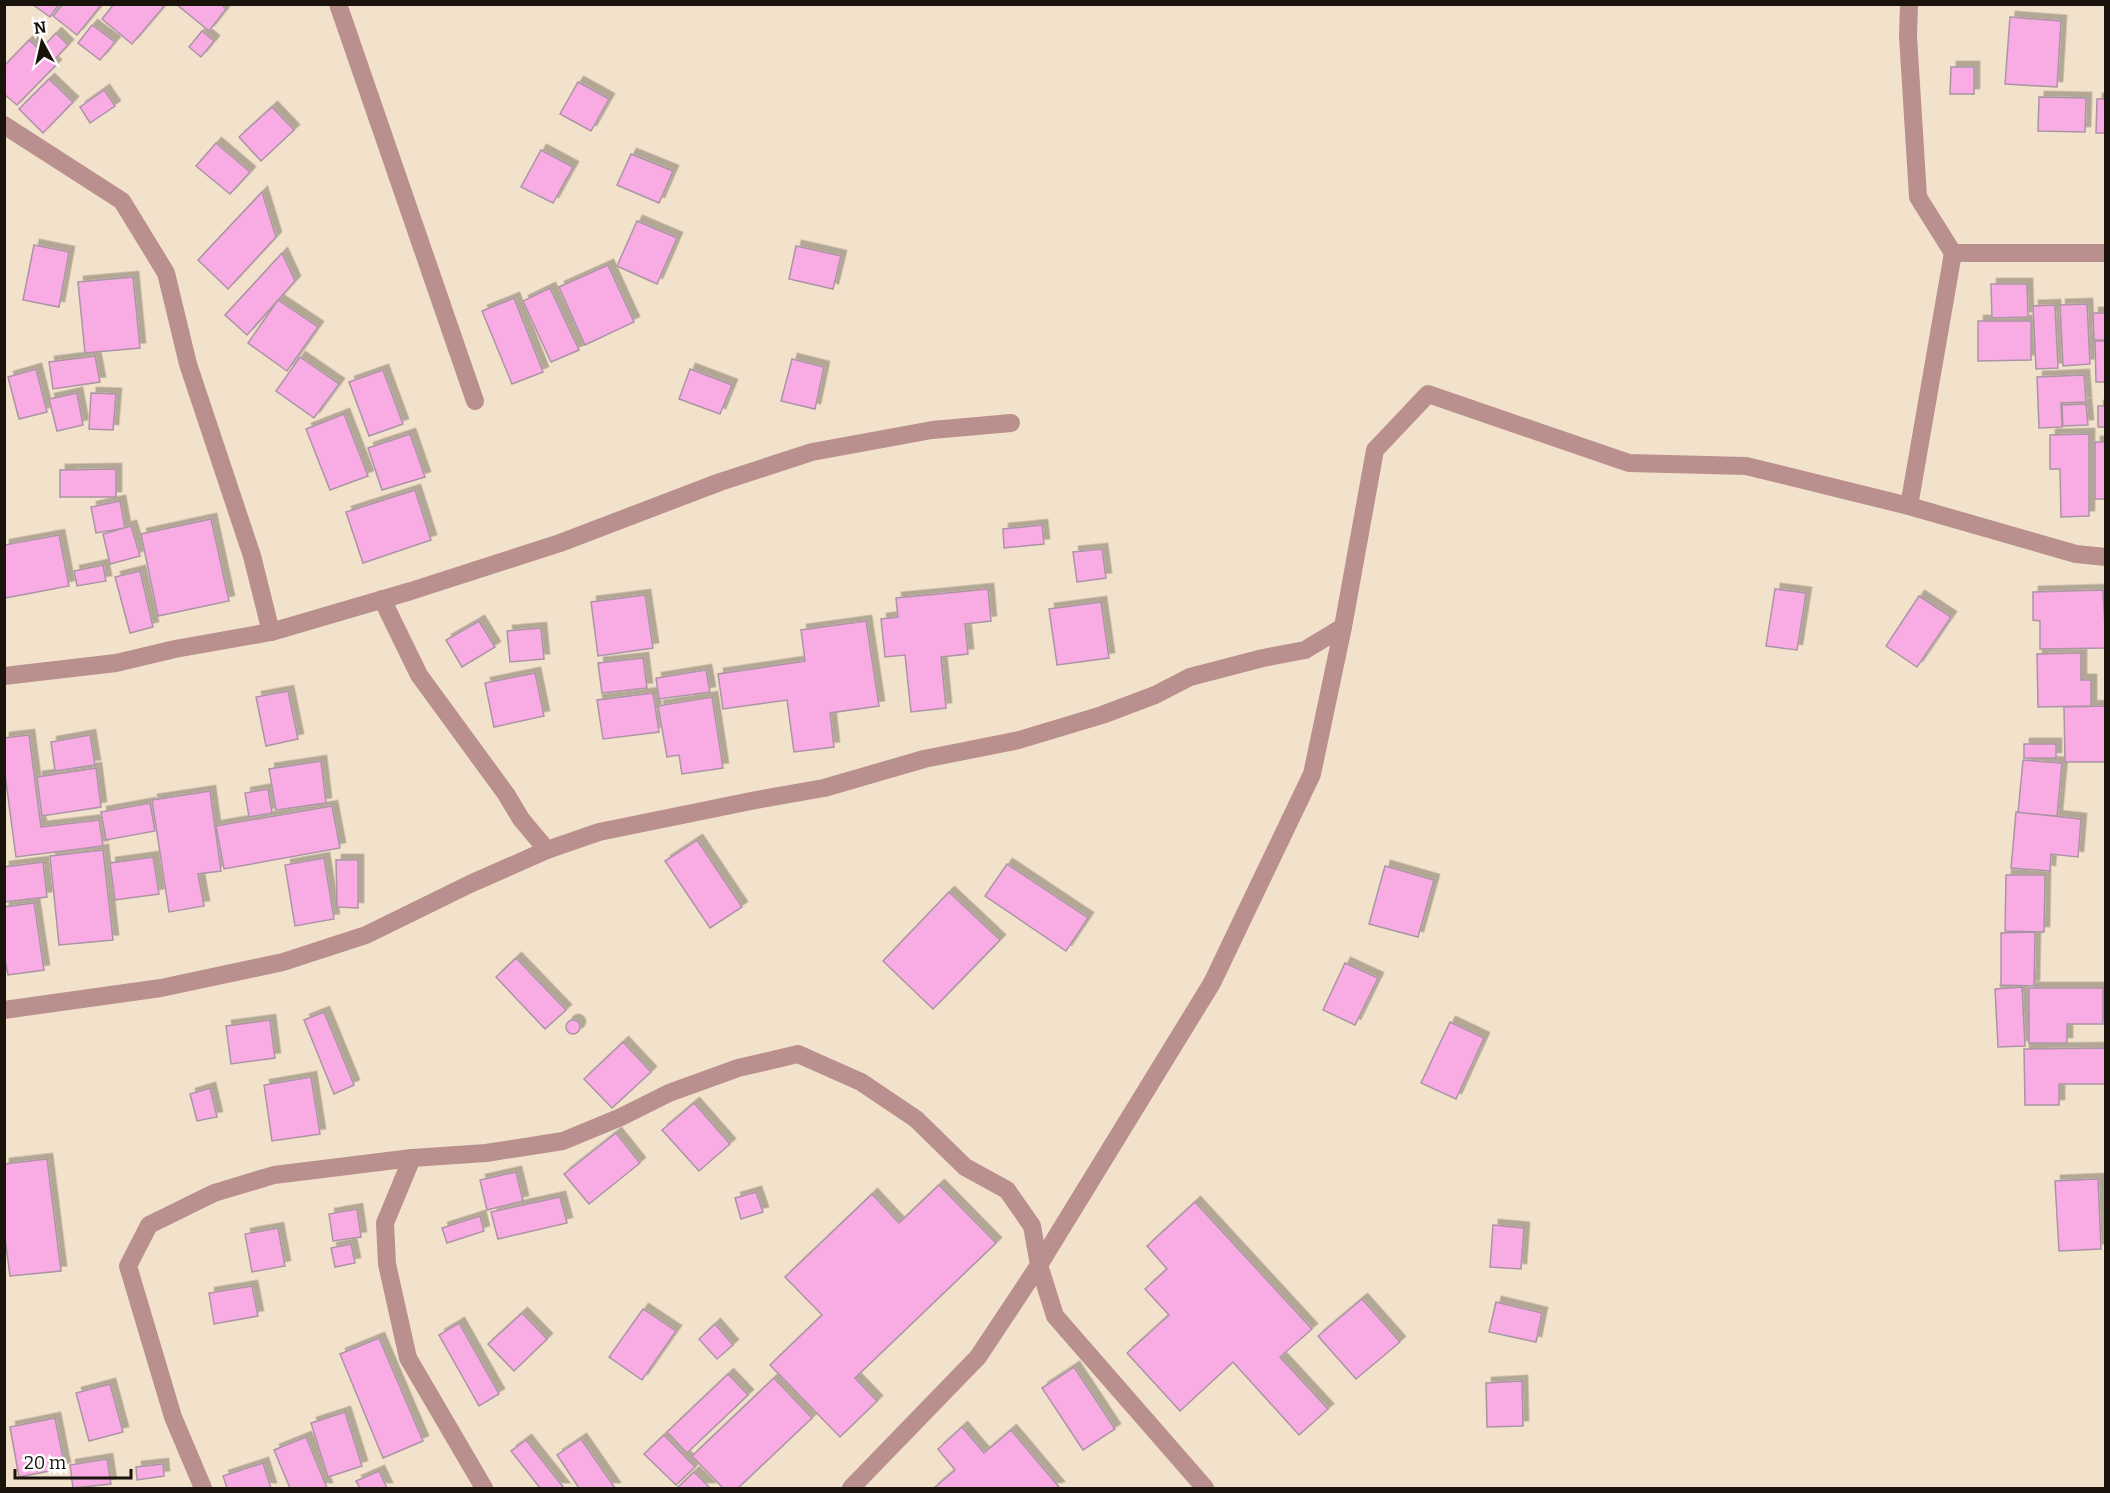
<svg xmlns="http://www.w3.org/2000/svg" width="2110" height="1493" font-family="Bitter,serif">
  <defs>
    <filter id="shadow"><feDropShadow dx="5.5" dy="-5.5" stdDeviation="0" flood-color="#0004"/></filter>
  </defs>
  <rect width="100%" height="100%" fill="#f3e2cb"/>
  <g fill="#f9ace4" stroke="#ab94a4" stroke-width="1.5" filter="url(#shadow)">
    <polygon points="32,4 59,4 50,17"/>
    <polygon points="63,4 102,4 77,35 53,16"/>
    <polygon points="114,4 166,4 132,44 102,19"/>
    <polygon points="176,4 221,4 226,9 209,31"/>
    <polygon points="2010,17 2061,21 2057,87 2005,84"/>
    <polygon points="92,25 115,42 100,60 78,43"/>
    <polygon points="202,31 214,41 201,57 189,47"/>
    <polygon points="56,33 68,45 55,59 43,47"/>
    <polygon points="29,40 56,65 17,105 4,94 4,66"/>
    <polygon points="1951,67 1974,67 1974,94 1950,94"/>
    <polygon points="49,79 73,102 43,133 19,109"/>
    <polygon points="578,82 609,99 591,131 560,114"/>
    <polygon points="104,90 115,106 90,123 80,107"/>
    <polygon points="2039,97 2086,98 2085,132 2038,131"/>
    <polygon points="2097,99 2106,99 2106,133 2096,133"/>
    <polygon points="272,107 294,130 261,161 239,137"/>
    <polygon points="216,143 250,172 230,194 196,166"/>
    <polygon points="541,150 573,167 553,203 521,187"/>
    <polygon points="631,154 673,171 659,203 617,185"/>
    <polygon points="262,192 276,237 228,289 198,260"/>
    <polygon points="637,221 677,238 657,284 617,266"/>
    <polygon points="34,245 69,252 59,307 23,300"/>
    <polygon points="796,246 841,256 833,289 789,279"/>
    <polygon points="282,253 295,281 247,335 225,315"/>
    <polygon points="608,265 634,322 585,345 559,287"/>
    <polygon points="133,277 140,348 85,353 78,282"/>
    <polygon points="1991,284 2027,284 2028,317 1992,318"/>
    <polygon points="550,288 579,350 551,362 523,301"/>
    <polygon points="514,298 543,372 512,384 482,311"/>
    <polygon points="278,300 318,327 287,371 248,343"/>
    <polygon points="2087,304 2090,364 2063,366 2060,305"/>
    <polygon points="2055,305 2058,368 2036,369 2033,306"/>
    <polygon points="2093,313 2106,313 2106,340 2094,340"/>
    <polygon points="1978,321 2031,321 2031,360 1978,361"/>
    <polygon points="2095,341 2106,341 2106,382 2096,382"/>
    <polygon points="95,356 100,382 53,389 49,362"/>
    <polygon points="300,357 339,384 314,418 276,391"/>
    <polygon points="792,359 824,367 815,409 781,401"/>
    <polygon points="36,369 47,412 19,419 8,377"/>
    <polygon points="690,369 732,385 720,414 679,399"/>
    <polygon points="383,370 403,424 369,436 349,382"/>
    <polygon points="2084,375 2086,402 2061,403 2062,427 2039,428 2037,377"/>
    <polygon points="77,393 83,425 57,431 49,399"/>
    <polygon points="91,393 116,394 113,430 89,429"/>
    <polygon points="2086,404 2088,425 2063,426 2062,405"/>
    <rect x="2098" y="406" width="8" height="21"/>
    <polygon points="344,414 368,476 330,490 306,429"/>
    <polygon points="410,434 425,477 382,490 368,448"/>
    <polygon points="2089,434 2089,516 2061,517 2060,469 2050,469 2050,435"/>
    <rect x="2095" y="442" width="11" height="57"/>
    <polygon points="116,469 116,497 60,497 60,470"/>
    <polygon points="415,490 431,540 363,563 346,512"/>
    <polygon points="120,501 125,528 96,533 91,507"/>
    <polygon points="211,519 229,601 158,616 141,534"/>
    <polygon points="1042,525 1044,544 1004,548 1003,529"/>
    <polygon points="131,526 140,556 110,564 103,534"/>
    <polygon points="59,535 69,586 5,598 4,545"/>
    <polygon points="1102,549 1106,578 1077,582 1073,552"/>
    <polygon points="103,565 106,581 77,586 74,571"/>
    <polygon points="140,571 153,627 130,633 115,577"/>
    <polygon points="988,589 991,621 965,624 968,654 941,657 946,708 911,712 905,655 885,657 881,619 898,617 896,598"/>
    <polygon points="1775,589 1806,593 1797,650 1766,646"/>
    <polygon points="2103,590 2106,648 2040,649 2040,621 2033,620 2033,592"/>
    <polygon points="645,595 653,648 598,656 591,602"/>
    <polygon points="1919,596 1951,617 1917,667 1886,646"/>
    <polygon points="1101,602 1109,658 1057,665 1049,609"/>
    <polygon points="479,621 495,647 462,667 446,640"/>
    <polygon points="866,621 879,706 830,713 834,747 794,752 787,700 723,709 718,674 805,661 801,630"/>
    <polygon points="541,628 544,659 510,662 507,631"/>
    <polygon points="2081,653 2081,680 2091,680 2091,706 2038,707 2037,654"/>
    <polygon points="643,658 647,688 602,693 598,663"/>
    <polygon points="706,670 710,692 659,699 656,678"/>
    <polygon points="535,673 544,716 494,727 485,683"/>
    <polygon points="288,691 298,739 266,746 256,697"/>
    <polygon points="653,693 659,732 603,739 597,700"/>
    <polygon points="712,697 723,768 682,774 679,755 667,757 658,706"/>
    <polygon points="2106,706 2106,762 2065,762 2064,707"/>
    <polygon points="29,735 41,827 99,820 103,846 16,857 4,767 4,738"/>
    <polygon points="90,735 95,765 55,771 51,742"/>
    <rect x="2024" y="744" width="32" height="14"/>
    <polygon points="2023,760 2062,763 2057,816 2018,813"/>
    <polygon points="321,761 326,803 276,810 269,769"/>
    <polygon points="96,768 101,807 42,816 37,777"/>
    <polygon points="268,789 272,813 249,817 245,793"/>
    <polygon points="210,791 221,871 198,874 204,906 169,912 152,800"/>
    <polygon points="150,803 155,831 106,840 101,812"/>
    <polygon points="332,806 340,848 224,869 216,826"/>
    <polygon points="2016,812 2081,819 2078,857 2051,854 2050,871 2011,868"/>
    <polygon points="697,840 742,907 710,928 665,861"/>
    <polygon points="103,850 113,940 59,945 50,856"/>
    <polygon points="153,857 159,894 115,900 110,863"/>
    <polygon points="324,858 334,919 295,926 285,865"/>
    <polygon points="336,860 358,860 358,908 337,907"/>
    <polygon points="43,862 47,897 4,902 4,867"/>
    <polygon points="1007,864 1088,918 1066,951 985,896"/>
    <polygon points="1385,866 1434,880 1418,937 1369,924"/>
    <polygon points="2006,875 2045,875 2044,932 2005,931"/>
    <polygon points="949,892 1000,940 933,1009 883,961"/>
    <polygon points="34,903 44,970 8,975 4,954 4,907"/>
    <polygon points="2035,932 2034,986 2001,985 2001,933"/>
    <polygon points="516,958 566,1010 545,1029 496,977"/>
    <polygon points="1345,963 1378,978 1355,1025 1323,1010"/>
    <polygon points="2022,987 2025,1046 1998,1047 1995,989"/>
    <polygon points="2029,988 2103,988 2103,1024 2067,1024 2067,1043 2029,1043"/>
    <polygon points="324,1012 354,1085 334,1094 304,1020"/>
    <circle cx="573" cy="1027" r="7"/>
    <polygon points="270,1020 275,1058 231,1064 226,1026"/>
    <polygon points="1450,1022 1484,1038 1456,1099 1421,1083"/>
    <polygon points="623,1042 651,1072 612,1108 584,1079"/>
    <polygon points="2106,1048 2106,1084 2059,1084 2059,1105 2025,1105 2024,1049"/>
    <polygon points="311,1077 320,1134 272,1141 264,1085"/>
    <polygon points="210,1088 217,1117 197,1121 190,1094"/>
    <polygon points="694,1103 730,1144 699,1171 662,1130"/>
    <polygon points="616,1133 640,1163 589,1204 564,1174"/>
    <polygon points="47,1159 61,1271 10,1276 4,1231 4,1164"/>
    <polygon points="516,1172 523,1201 487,1210 480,1180"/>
    <polygon points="2098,1179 2101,1249 2059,1251 2055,1181"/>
    <polygon points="939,1185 996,1243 855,1378 877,1401 840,1437 770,1365 822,1315 785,1277 872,1194 899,1223"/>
    <polygon points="756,1192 763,1212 741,1219 735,1198"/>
    <polygon points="560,1197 567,1223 498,1239 491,1212"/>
    <polygon points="1195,1202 1312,1329 1280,1357 1328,1409 1299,1435 1233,1362 1180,1411 1127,1353 1169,1315 1145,1289 1167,1269 1147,1246"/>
    <polygon points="357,1209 361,1237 333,1241 329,1214"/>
    <polygon points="480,1216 484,1231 447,1243 442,1228"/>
    <polygon points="1493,1225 1524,1228 1521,1269 1490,1267"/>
    <polygon points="278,1228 285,1266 252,1272 245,1234"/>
    <polygon points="351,1244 355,1263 335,1267 331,1248"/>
    <polygon points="252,1286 258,1316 214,1324 209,1293"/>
    <polygon points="1362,1299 1400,1342 1356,1379 1318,1336"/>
    <polygon points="1496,1302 1542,1313 1536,1342 1489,1332"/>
    <polygon points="643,1309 676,1331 642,1380 609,1357"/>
    <polygon points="522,1313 547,1339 514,1371 488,1344"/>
    <polygon points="459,1323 499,1394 479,1406 439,1335"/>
    <polygon points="715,1324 733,1345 717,1359 699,1339"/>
    <polygon points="379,1338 423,1441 383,1458 340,1354"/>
    <polygon points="1074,1367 1115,1429 1083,1450 1042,1388"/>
    <polygon points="728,1374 748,1395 687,1453 667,1432"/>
    <polygon points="774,1378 812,1418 738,1488 723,1488 692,1456"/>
    <polygon points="1522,1381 1523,1426 1487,1427 1486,1383"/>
    <polygon points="110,1384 123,1432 89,1441 76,1393"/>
    <polygon points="345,1412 362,1466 328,1477 311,1423"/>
    <polygon points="55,1418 65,1468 19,1477 10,1427"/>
    <polygon points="962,1427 984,1453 1011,1430 1059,1487 1056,1488 934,1488 955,1470 938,1449"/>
    <polygon points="664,1435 695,1467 676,1485 644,1454"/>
    <polygon points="306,1437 327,1488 290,1488 274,1450"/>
    <polygon points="581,1439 615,1488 579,1488 557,1455"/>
    <polygon points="526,1440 564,1488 540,1488 511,1451"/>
    <polygon points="107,1459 111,1484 73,1488 70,1465"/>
    <polygon points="263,1463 271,1488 227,1488 223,1476"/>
    <polygon points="163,1464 164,1476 137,1480 136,1467"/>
    <polygon points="379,1471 387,1488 360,1488 356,1481"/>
    <polygon points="694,1472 710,1488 677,1488"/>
  </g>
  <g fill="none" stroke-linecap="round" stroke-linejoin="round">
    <g stroke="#b9908d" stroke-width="18">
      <polyline points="338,4 475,401"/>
      <polyline points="1909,4 1908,36 1918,197 1953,253"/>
      <polyline points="4,125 122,201 166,273 188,364 252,556 271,632"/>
      <polyline points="1909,506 2076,554 2106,557"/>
      <polyline points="382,599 419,675 506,794 521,819 547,850 599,832 756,800 824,788 924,759 1019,740 1102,715 1155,695 1190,677 1263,658 1305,650 1343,627"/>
      <polyline points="4,676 116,663 175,649 271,632 411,591 560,543 720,482 812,452 932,430 1011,423"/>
      <polyline points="4,1010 161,988 283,962 366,935 470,884 547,850"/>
      <polyline points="203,1488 173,1417 128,1266 149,1225 214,1193 274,1175 412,1158"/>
      <polyline points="484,1488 408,1358 387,1264 385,1223 412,1158 486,1153 563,1141 621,1117 669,1093 738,1068 798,1054 861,1082 916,1119 965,1167 1007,1190 1032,1226 1039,1265 1055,1316 1205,1488"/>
      <polyline points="851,1488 978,1357 1039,1265 1212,983 1312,774 1343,627 1375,450 1428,394 1629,463 1746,466 1909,506 1953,253 2106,253"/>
    </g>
  </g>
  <rect width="2110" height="1493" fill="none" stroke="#19130b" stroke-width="12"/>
  <g transform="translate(42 42) rotate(352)" stroke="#ffffff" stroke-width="4.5" paint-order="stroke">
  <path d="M0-4.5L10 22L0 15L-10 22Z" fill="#19130b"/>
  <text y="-9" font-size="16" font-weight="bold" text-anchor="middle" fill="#19130b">N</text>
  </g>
  <path d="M15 1469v9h116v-9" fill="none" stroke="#19130b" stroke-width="3"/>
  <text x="24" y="1469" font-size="18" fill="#19130b" stroke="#ffffff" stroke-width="4.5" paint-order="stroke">20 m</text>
</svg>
